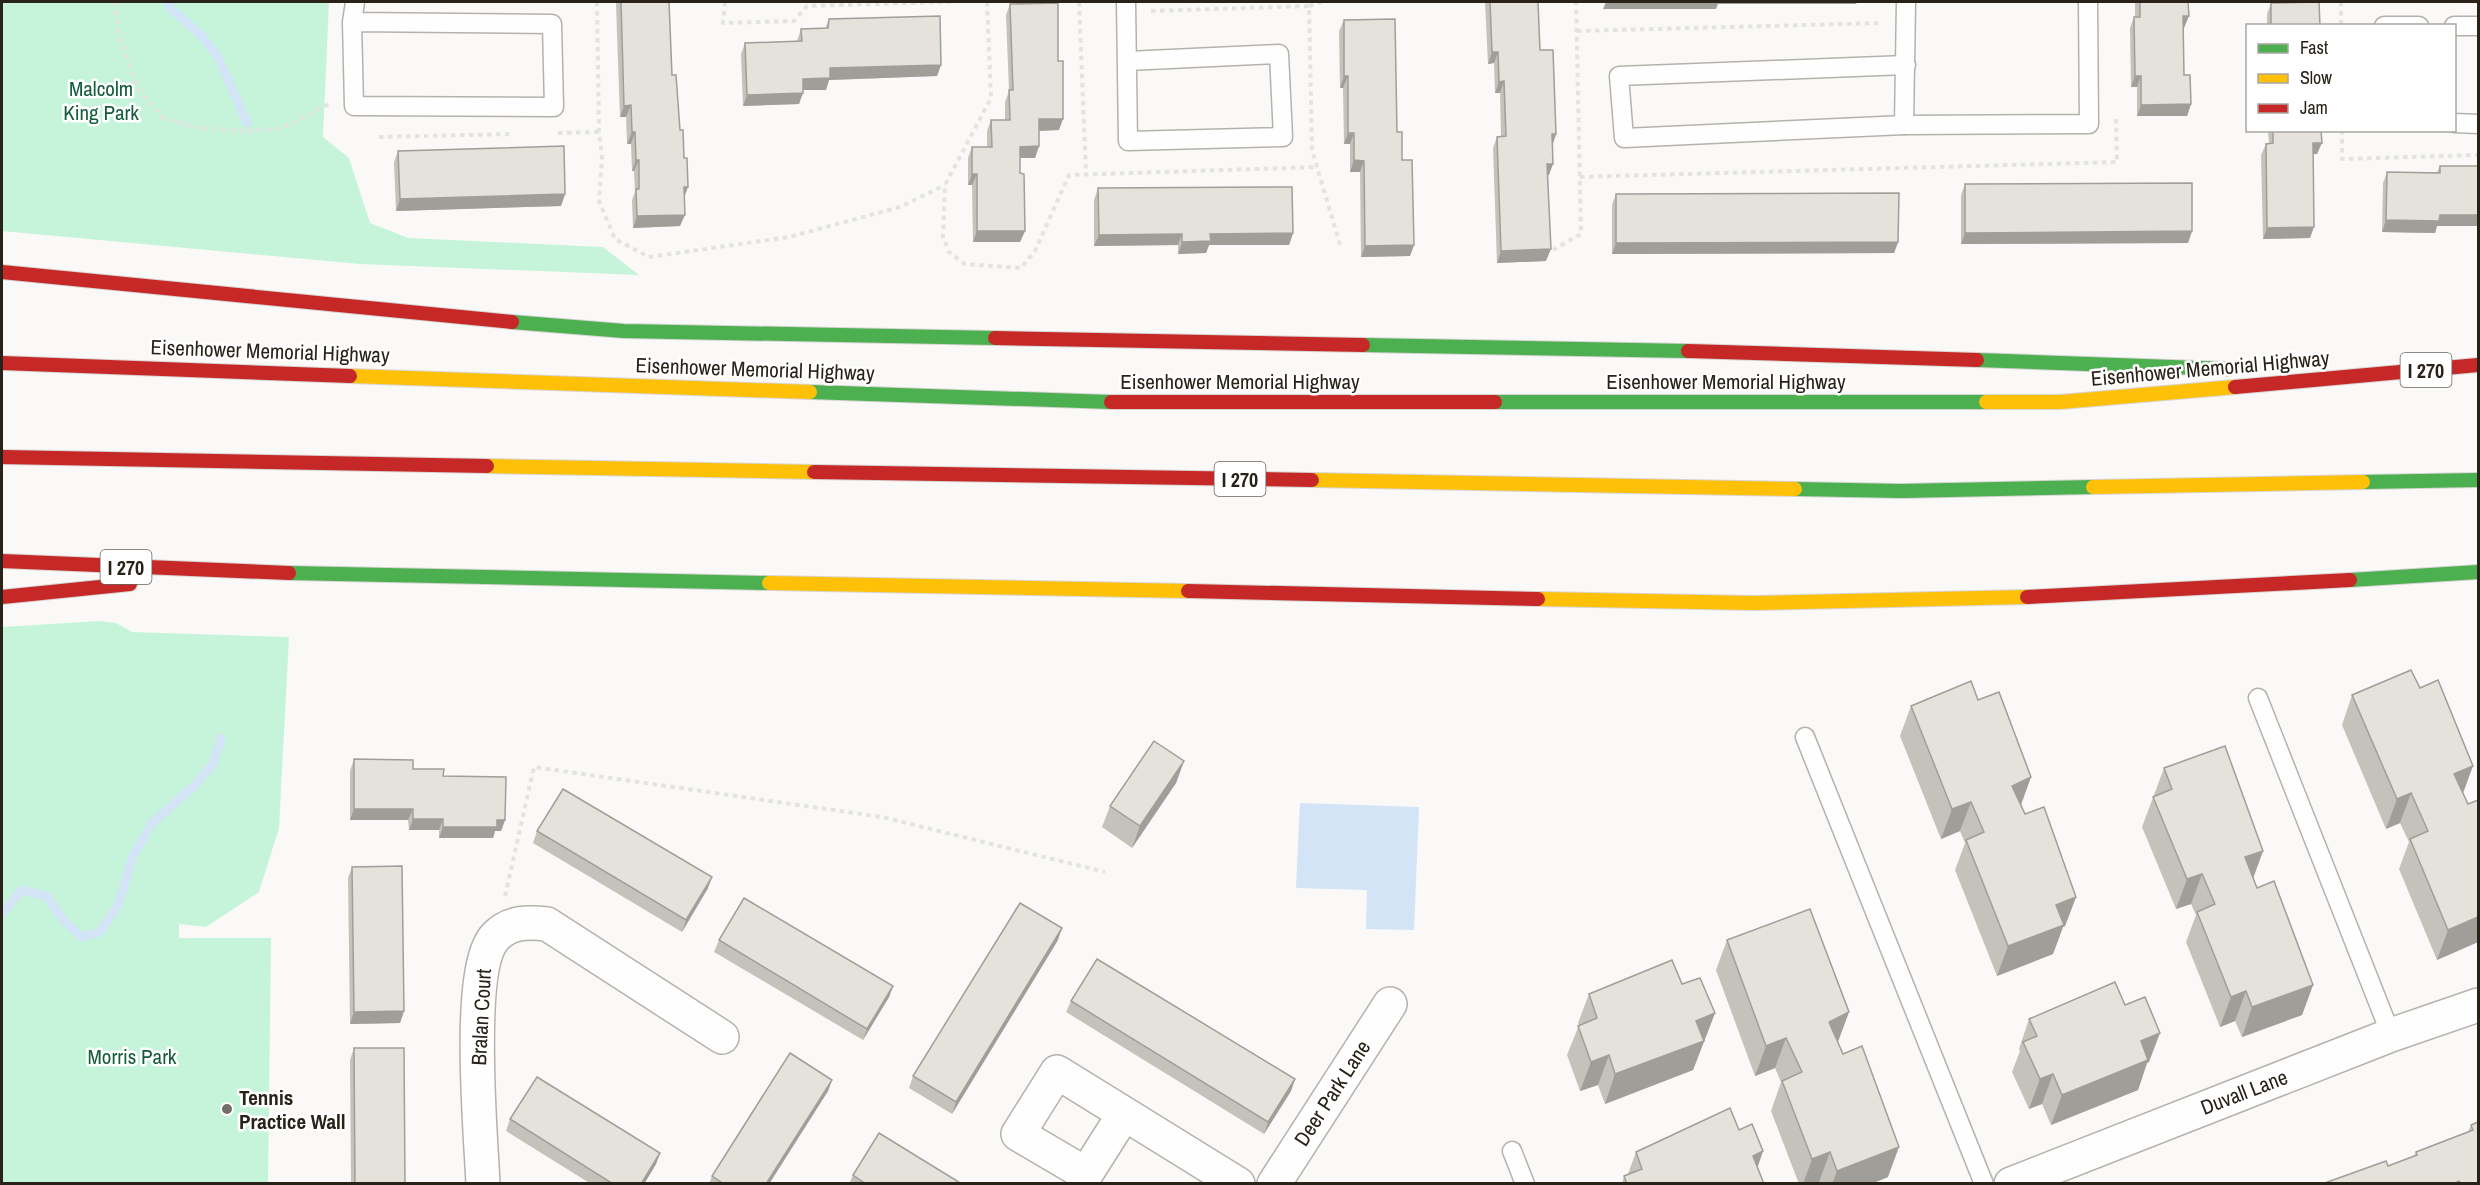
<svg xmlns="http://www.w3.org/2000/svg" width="2480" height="1185" font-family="'Archivo Narrow',sans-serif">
  <rect width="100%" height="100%" fill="#fbf9f7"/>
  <g fill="#c5f4da">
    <polygon points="2,2 329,2 323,137 349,158 370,223 408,238 603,247 639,275 360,264 2,231"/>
    <polygon points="99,621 116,623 132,632 289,637 279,828 259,892 206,927 179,924 179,938 271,938 268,1183 2,1183 2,627"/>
  </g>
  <polygon fill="#d2e4f5" points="1300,803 1419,807 1414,930 1366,929 1367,890 1296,888"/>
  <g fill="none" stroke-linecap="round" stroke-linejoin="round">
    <g stroke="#d2e4f5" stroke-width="9">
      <polyline points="168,2 170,8 201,35 218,57 247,123"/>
      <polyline points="2,913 22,890 47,896 62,919 82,937 100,932 118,905 133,856 152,823 193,787 213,764 221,738"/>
    </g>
    <g stroke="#b5b2ac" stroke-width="21">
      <g id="lane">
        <polyline points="1126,2 1128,141 1283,137 1279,54 1127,61"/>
        <polyline points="352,22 552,24 554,107 354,106 352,22 355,2"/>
        <polyline points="2384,26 2419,26"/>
        <polyline points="2454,26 2478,26"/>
        <polyline points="1906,65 1619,76 1624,138 1904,125 2089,124 2088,2"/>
        <polyline points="2454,123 2478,124"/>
        <polyline points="1904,125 1906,2"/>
        <polyline points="2258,698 2391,1035"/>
        <polyline points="1805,737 1984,1184"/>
        <polyline points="1512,1151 1525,1184"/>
      </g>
    </g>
    <g stroke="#b5b2ac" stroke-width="36">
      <g id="street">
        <polyline points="1124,1114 1086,1174 1018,1134 1057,1072 1238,1184"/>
        <path d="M483,1184C481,1136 465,966 496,936C511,921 529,922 547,924L722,1037"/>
        <polyline points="1274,1184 1390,1004"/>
        <polyline points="2011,1184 2391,1035 2478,1005"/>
      </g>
    </g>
    <g stroke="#d7d5d2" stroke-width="16">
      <g id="fast">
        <polyline points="512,322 624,331 995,338"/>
        <polyline points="1363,345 1688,351"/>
        <polyline points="1977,360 2228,369"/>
        <polyline points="810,392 1111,402"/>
        <polyline points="1495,402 1986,402"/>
        <polyline points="2363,482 2478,480"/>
        <polyline points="1795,489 1901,491 2093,487"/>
        <polyline points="289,573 769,583"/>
        <polyline points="2350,580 2478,572"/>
      </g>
    </g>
    <g stroke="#d7d5d2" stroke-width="16">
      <g id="slow">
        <polyline points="350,376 810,392"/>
        <polyline points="1986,402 2060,402 2235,387"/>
        <polyline points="487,466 814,472"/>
        <polyline points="1312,480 1795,489"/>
        <polyline points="2093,487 2363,482"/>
        <polyline points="769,583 1188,591"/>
        <polyline points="1538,599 1753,603 2027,597"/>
      </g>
    </g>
    <g stroke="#d7d5d2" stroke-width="16">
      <g id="jam">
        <polyline points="2,272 512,322"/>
        <polyline points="995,338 1363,345"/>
        <polyline points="1688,351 1977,360"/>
        <polyline points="2,363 350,376"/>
        <polyline points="2235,387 2478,365"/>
        <polyline points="1111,402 1495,402"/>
        <polyline points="2,457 487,466"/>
        <polyline points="814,472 1312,480"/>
        <polyline points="2,561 289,573"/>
        <polyline points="1188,591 1538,599"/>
        <polyline points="2,597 130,584"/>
        <polyline points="2027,597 2350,580"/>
      </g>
    </g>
    <g stroke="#e3e3e2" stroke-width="4" stroke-dasharray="4.5 4.5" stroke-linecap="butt">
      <polyline points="116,2 118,34 138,89 163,118 198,128 248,131 282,128 331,103"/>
      <polyline points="597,2 599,132 602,157 599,201 615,239 649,257 789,237 900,207 945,185"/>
      <polyline points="725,2 723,23 794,21 807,6 951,2"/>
      <polyline points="987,2 991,98 945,185 943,237 949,252 965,264 1021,268 1035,251 1069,175 1318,167"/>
      <polyline points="1079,2 1086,174"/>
      <polyline points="1322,2 1309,6 1312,150 1341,248"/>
      <polyline points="2341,2 2341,26"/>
      <polyline points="1151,11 1309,6"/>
      <polyline points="1577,31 1882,23"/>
      <polyline points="2342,130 2342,159 2478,155"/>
      <polyline points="558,133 599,132"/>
      <polyline points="379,137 511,134"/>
      <polyline points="1580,177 2117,162 2116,119"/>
      <polyline points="1553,250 1581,234 1576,2"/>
      <polyline points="505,896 534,767 882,817 1105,872"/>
    </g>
    <use href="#lane" stroke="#fefefe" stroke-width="18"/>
    <use href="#street" stroke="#fefefe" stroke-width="33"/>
    <use href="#fast" stroke="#4caf50" stroke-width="14"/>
    <use href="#slow" stroke="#ffc107" stroke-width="14"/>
    <use href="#jam" stroke="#c62828" stroke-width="14"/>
  </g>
  <g fill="#c5c2bc">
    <polygon points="617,2 669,2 672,75 684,197 680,226 633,228 632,200 635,192 634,171 632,171 631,144 627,144 626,117 620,117 616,4"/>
    <polygon points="1485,2 1538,2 1540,50 1556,134 1553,144 1549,175 1548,175 1546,261 1497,263 1493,148 1497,137 1501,137 1500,93 1495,93 1494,63 1488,64"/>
    <polygon points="2135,2 2188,2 2184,28 2183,28 2184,75 2191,104 2187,116 2137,116 2137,87 2131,87 2130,28 2134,17 2135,17"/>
    <polygon points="2271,3 2320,26 2267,26 2267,14"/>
    <polygon points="1010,4 1059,130 1039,131 1039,146 1035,158 1020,158 1020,173 1025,231 1020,242 973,242 972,185 968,185 968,158 972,147 987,147 987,131 991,120 1005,120 1005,102 1009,91 1006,15"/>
    <polygon points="829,19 941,65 937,76 829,80 826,90 803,90 799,104 743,106 741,54 745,43 797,41 801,29 825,29"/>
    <polygon points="1344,20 1397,132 1402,160 1414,245 1410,256 1361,257 1360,172 1350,172 1350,144 1344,144 1343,88 1340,88 1339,31"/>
    <polygon points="2268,130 2321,130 2317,154 2313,154 2310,238 2263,239 2261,155 2266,144 2269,143"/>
    <polygon points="398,151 565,194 561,206 396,211 394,162"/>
    <polygon points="2440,166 2478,166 2478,226 2437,226 2435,233 2382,232 2383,183 2387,172 2437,172"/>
    <polygon points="1965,184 2192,231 2188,243 1961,244 1961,195"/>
    <polygon points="1098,188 1293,233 1289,245 1209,245 1206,253 1178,254 1178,245 1094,246 1094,200"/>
    <polygon points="1616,194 1898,242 1894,253 1612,254 1612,205"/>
    <polygon points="2352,695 2463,794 2478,942 2437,960 2399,869 2409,842 2400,823 2386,829 2342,725"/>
    <polygon points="1978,700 2031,777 2021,805 2025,814 2076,897 2065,926 2063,927 2053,954 1997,976 1955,870 1965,843 1960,831 1941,839 1900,736 1911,706"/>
    <polygon points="354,759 413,769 443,776 505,820 501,831 495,831 493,838 439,838 439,830 409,830 408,820 350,820 350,771"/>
    <polygon points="1184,761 1176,783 1132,848 1102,827 1110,806"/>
    <polygon points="2164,768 2263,851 2253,878 2257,888 2313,985 2302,1015 2242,1037 2235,1021 2220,1027 2186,942 2196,915 2191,904 2176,909 2142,827"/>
    <polygon points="537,831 708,888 682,932 533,843"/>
    <polygon points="352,867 404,1011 400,1023 350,1024 348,878"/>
    <polygon points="719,940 893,986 889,997 863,1040 714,952"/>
    <polygon points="1058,940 952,1114 909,1088 913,1076"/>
    <polygon points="1727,940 1838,1042 1888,1177 1871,1184 1820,1184 1819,1182 1815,1184 1799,1184 1771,1111 1781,1082 1775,1068 1755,1076 1716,970"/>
    <polygon points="1682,984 1715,1013 1693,1070 1605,1104 1598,1085 1580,1091 1567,1055 1579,1025 1578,1023 1589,994"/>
    <polygon points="1071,1001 1295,1079 1291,1091 1264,1134 1066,1012"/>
    <polygon points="2029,1019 2149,1062 2147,1063 2138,1090 2051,1125 2042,1104 2029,1109 2012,1072 2020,1051 2019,1049"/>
    <polygon points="354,1048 405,1184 351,1184 350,1060"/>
    <polygon points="832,1080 828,1091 769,1184 709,1184 712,1176"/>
    <polygon points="510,1119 660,1153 656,1164 644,1184 591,1184 506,1131"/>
    <polygon points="2478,1122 2478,1184 2322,1184 2388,1166 2414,1156 2416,1152 2468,1132 2471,1125"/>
    <polygon points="1739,1130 1763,1151 1757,1167 1764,1184 1622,1184 1624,1176 1628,1174 1636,1152"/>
    <polygon points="853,1175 962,1184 849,1184"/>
  </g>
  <g fill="#a09e99">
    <polygon points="1606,2 1857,2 1856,4 1718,4 1716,9 1603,9"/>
    <polygon points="2183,16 2189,16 2184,28 2179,28"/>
    <polygon points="1492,52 1498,52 1494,63 1488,64"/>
    <polygon points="941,65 937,76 829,80 826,90 799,90 803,79 830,68"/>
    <polygon points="1344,76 1348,76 1343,88 1340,88"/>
    <polygon points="2135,76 2141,76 2137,87 2131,87"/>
    <polygon points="1504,81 1500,93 1495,93 1499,82"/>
    <polygon points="803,93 799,104 743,106 747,95"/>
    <polygon points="2191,104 2187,116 2137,116 2141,105"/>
    <polygon points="631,105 626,117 620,117 624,106"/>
    <polygon points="1039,119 1063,119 1059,130 1035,131"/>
    <polygon points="632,132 635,132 631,144 627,144"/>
    <polygon points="1348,133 1354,133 1350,144 1344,144"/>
    <polygon points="1552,134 1556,134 1552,146"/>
    <polygon points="2313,143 2322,143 2317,154 2308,154"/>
    <polygon points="1039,146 1035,158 1015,158 1020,147"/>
    <polygon points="636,160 639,160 634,171 632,171"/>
    <polygon points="1354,160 1364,161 1360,172 1350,172"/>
    <polygon points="1547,164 1553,164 1549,175 1543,175"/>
    <polygon points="972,174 977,174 972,185 968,185"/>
    <polygon points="684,187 688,187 684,198"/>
    <polygon points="565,194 561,206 396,211 400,199"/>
    <polygon points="685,215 680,226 633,228 637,216"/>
    <polygon points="2440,215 2478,215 2478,226 2437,226 2435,233 2382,232 2386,220"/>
    <polygon points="2314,227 2310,238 2263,239 2267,228"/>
    <polygon points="977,231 1025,231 1020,242 973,242"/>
    <polygon points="2192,231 2188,243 1961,244 1965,233"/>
    <polygon points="1293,233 1289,245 1209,245 1206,253 1178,254 1182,242 1210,234"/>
    <polygon points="1182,234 1178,245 1094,246 1099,235"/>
    <polygon points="1898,242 1894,253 1612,254 1616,243"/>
    <polygon points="1414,245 1410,256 1361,257 1365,246"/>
    <polygon points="1551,249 1546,261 1497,263 1501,251"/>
    <polygon points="1184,761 1176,783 1132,848 1140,826"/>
    <polygon points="2473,766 2462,796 2454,774"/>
    <polygon points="2031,777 2020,807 2012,786"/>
    <polygon points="2411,793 2400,823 2386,829 2397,799"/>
    <polygon points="1971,802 1960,831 1941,839 1952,809"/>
    <polygon points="354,809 413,809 408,820 350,820"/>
    <polygon points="413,819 443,819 439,830 409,830"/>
    <polygon points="497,820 505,820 501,831 495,831 493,838 439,838 443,827"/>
    <polygon points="2263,851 2252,881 2245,857"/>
    <polygon points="2202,874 2191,904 2176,909 2187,879"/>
    <polygon points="712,877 708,888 682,932 686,920"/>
    <polygon points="2076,897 2065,926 2063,927 2053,954 1997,976 2008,946 2056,905"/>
    <polygon points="2478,917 2478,942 2437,960 2448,930"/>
    <polygon points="1062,928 1058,940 952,1114 956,1102"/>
    <polygon points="2313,985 2302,1015 2242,1037 2252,1007"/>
    <polygon points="893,986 889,997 863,1040 867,1029"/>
    <polygon points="2246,991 2235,1021 2220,1027 2231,997"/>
    <polygon points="404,1011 400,1023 350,1024 354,1012"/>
    <polygon points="1849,1012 1838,1042 1819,1052 1829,1022"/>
    <polygon points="1715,1013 1693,1070 1605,1104 1615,1074 1696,1021"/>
    <polygon points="2160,1033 2149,1062 2147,1063 2138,1090 2051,1125 2062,1095 2141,1041"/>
    <polygon points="1786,1038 1775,1068 1755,1076 1766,1046"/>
    <polygon points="1609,1055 1598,1085 1580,1091 1591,1062"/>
    <polygon points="2053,1074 2042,1104 2029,1109 2040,1079"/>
    <polygon points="1295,1079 1291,1091 1264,1134 1268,1122"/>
    <polygon points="832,1080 828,1091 769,1184 766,1184"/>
    <polygon points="1899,1147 1888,1177 1871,1184 1832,1184 1837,1171"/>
    <polygon points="1763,1151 1753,1181 1753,1156"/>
    <polygon points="1830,1152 1819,1182 1815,1184 1803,1184 1812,1159"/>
    <polygon points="660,1153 656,1164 644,1184 641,1184"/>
  </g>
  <g fill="#e5e1db" stroke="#a09e99" stroke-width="1.5">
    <polygon points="621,2 669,2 672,75 676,75 680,130 683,130 684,158 687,158 688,187 684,187 685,215 637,216 636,189 639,189 639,160 636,160 635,132 632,132 631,105 624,106"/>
    <polygon points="1490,2 1538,2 1540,50 1553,50 1556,134 1552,134 1553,164 1547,164 1551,249 1501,251 1497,137 1506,136 1504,81 1499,82 1498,52 1492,52"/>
    <polygon points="2140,2 2188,2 2189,16 2183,16 2184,75 2190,75 2191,104 2141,105 2141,76 2135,76 2134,17 2140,17"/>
    <polygon points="2319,2 2320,26 2271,26 2271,3"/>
    <polygon points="1058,3 1058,61 1063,61 1063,119 1039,119 1039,146 1020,147 1020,173 1024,174 1025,231 977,231 977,174 972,174 972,147 992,147 991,120 1010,120 1009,90 1013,90 1010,4"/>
    <polygon points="940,16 941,65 830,68 830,78 803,79 803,93 747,95 745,43 802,41 801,29 828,28 829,19"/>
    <polygon points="1395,19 1397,132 1402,132 1402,160 1412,160 1414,245 1365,246 1364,161 1354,160 1354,133 1348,133 1348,76 1344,76 1344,20"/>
    <polygon points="2273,130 2321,130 2322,143 2313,143 2314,227 2267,228 2266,144 2273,143"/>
    <polygon points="564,146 565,194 400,199 398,151"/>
    <polygon points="2440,166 2478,166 2478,215 2440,215 2439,221 2386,220 2387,172 2440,173"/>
    <polygon points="2192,183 2192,231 1965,233 1965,184"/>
    <polygon points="1292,187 1293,233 1210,234 1211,241 1182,242 1182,234 1099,235 1098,188"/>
    <polygon points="1899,193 1898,242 1616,243 1616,194"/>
    <polygon points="2411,670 2420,688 2438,680 2473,766 2454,774 2468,804 2478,800 2478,917 2448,930 2410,839 2428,831 2411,793 2397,799 2352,695"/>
    <polygon points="1971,681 1978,700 1999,692 2031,777 2012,786 2025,814 2044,807 2076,897 2056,905 2064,925 2008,946 1966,840 1984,832 1971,802 1952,809 1911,706"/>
    <polygon points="1154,741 1184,761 1140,826 1110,806"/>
    <polygon points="2225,746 2263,851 2245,857 2257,888 2274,881 2313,985 2252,1007 2246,991 2231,997 2197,912 2215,904 2202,874 2187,879 2153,797 2172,789 2164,768"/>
    <polygon points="354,759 413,760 413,769 444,769 443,776 506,777 505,820 497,820 497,827 443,827 443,819 413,819 413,809 354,809"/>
    <polygon points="563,789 712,877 686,920 537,831"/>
    <polygon points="402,866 404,1011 354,1012 352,867"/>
    <polygon points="744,898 893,986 867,1029 719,940"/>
    <polygon points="1020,903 1062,928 956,1102 913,1076"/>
    <polygon points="1810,909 1849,1012 1829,1022 1843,1054 1862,1046 1899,1147 1837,1171 1830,1152 1812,1159 1782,1081 1802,1072 1786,1038 1766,1046 1727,940"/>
    <polygon points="1097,959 1295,1079 1268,1122 1071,1001"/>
    <polygon points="1672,960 1682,984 1700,978 1715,1013 1696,1021 1704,1041 1615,1074 1609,1055 1591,1062 1578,1026 1597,1018 1589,994"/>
    <polygon points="2115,982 2125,1005 2145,997 2160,1033 2141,1041 2148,1060 2062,1095 2053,1074 2040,1079 2023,1042 2037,1036 2029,1019"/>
    <polygon points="354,1048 404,1048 405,1184 355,1184"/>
    <polygon points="790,1053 832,1080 766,1184 724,1184 712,1176"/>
    <polygon points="537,1077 660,1153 641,1184 613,1184 510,1119"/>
    <polygon points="1730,1108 1739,1130 1752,1124 1763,1151 1753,1156 1764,1184 1627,1184 1624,1176 1642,1169 1636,1152"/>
    <polygon points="2478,1122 2478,1184 2460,1184 2459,1181 2453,1184 2322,1184 2386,1161 2388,1166 2417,1155 2416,1152 2473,1130 2471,1125"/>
    <polygon points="879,1133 962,1184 866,1184 853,1175"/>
  </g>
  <circle fill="#726d66" stroke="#fff" stroke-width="2" cx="227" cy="1109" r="6"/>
  <g text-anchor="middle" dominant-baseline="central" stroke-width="5" stroke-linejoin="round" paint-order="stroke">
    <g fill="#fff" stroke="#68645d" stroke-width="1.5">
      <rect x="2400.5" y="353" width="51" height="34" rx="4.5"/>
      <rect x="1214.5" y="462" width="51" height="34" rx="4.5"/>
      <rect x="100.5" y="550" width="51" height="34" rx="4.5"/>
    </g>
    <g font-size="20" font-weight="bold" fill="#282218">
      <text x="2426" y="370">I 270</text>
      <text x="1240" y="479">I 270</text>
      <text x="126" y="567">I 270</text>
    </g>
    <g font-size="21" fill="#155c3f" stroke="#fff">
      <text x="101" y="88">Malcolm<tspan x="101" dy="24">King Park</tspan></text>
      <text x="132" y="1056">Morris Park</text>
    </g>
    <g font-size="21" fill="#282218" stroke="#fff">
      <text transform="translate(270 351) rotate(2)">Eisenhower Memorial Highway</text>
      <text transform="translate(2210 368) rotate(-5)">Eisenhower Memorial Highway</text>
      <text transform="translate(755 369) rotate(2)">Eisenhower Memorial Highway</text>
      <text x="1240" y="381">Eisenhower Memorial Highway</text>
      <text x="1726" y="381">Eisenhower Memorial Highway</text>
      <text transform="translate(481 1017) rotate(-87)">Bralan Court</text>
      <text transform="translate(2244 1092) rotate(-21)">Duvall Lane</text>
      <text transform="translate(1332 1093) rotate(-57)">Deer Park Lane</text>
    </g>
    <g font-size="21" font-weight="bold" fill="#282218" stroke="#fff" text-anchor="start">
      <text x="239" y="1097">Tennis<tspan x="239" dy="24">Practice Wall</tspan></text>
    </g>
  </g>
  <rect width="2480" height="1185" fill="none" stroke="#282218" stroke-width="6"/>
  <rect x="2246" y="24" width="210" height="108" fill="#ffffff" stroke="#a9a7a3" stroke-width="1.5"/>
  <rect x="2258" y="44" width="30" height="9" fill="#4caf50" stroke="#a9a7a3" stroke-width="1.5"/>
  <text x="2300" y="54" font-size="18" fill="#282218">Fast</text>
  <rect x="2258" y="74" width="30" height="9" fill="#ffc107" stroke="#a9a7a3" stroke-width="1.5"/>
  <text x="2300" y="84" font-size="18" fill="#282218">Slow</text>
  <rect x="2258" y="104" width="30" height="9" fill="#c62828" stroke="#a9a7a3" stroke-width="1.5"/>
  <text x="2300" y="114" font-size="18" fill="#282218">Jam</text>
</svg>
